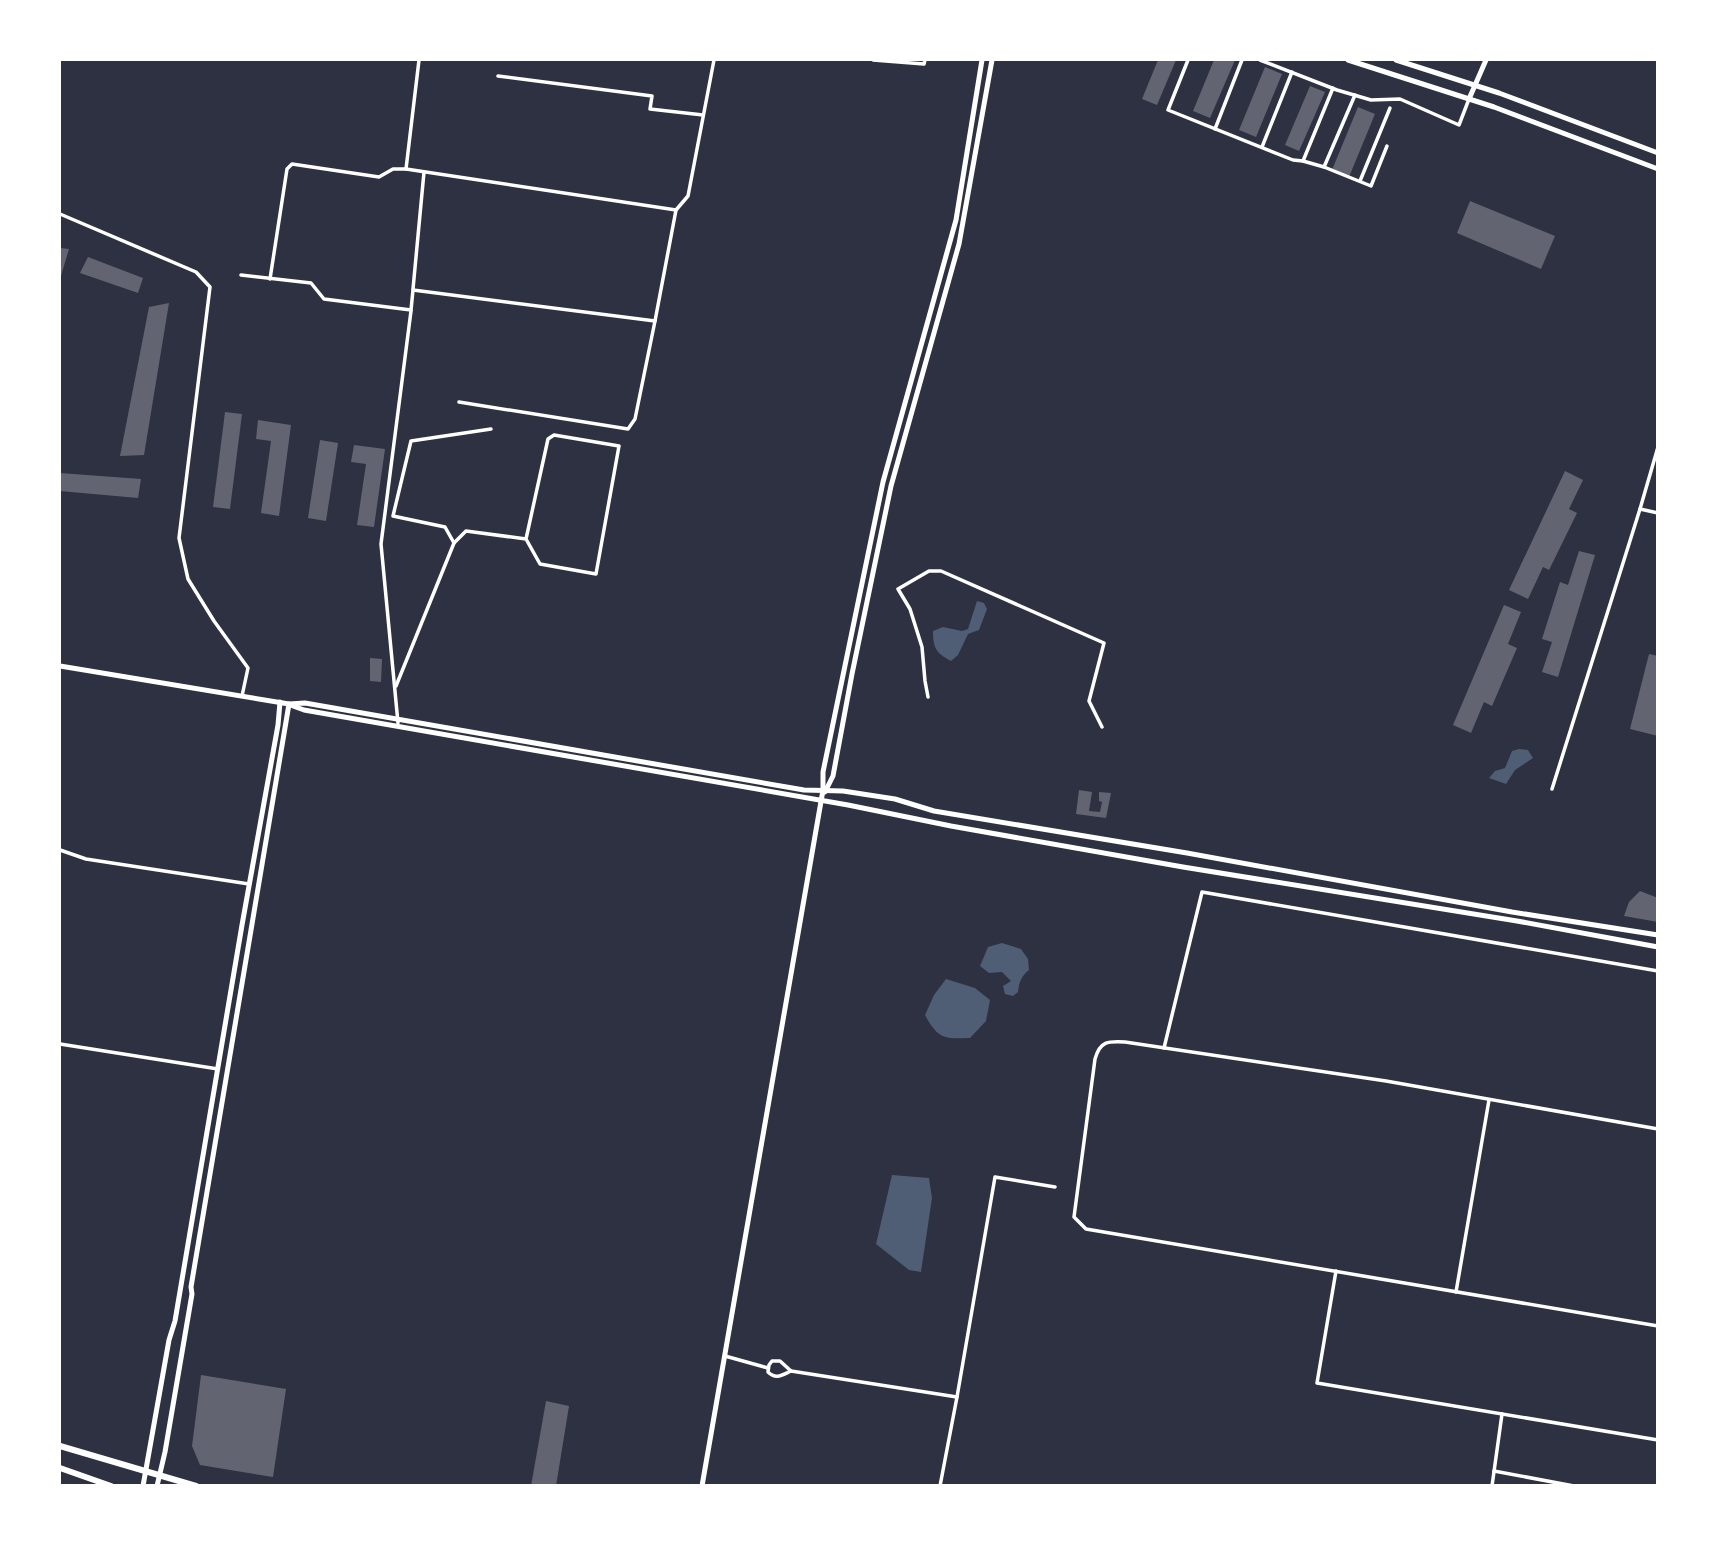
<svg xmlns="http://www.w3.org/2000/svg" width="1717" height="1545" font-family="'PT Sans Narrow',sans-serif">
  <rect width="100%" height="100%" fill="#2d3142"/>
  <g fill="#4f5d75">
    <path d="M977,601L984,603L987,609L979,630L968,634L958,655L951,661C936,653 933,648 933,631L943,627L962,631L968,629Z"/>
    <polygon points="1519,749 1528,750 1533,758 1515,770 1506,784 1489,778 1495,771 1505,768 1512,751"/>
    <path d="M1002,943L1021,949L1028,959L1029,970C1021,976 1019,983 1018,992L1013,996L1005,994L1003,986L1011,981L1002,972L989,973L980,966L988,947Z"/>
    <path d="M946,979L975,988L990,1000L986,1021L970,1038C944,1039 938,1039 925,1015L934,995Z"/>
    <polygon points="892,1175 929,1178 932,1198 921,1272 909,1270 876,1244"/>
  </g>
  <g fill="#626471">
    <polygon points="1158,60 1176,60 1157,105 1142,99"/>
    <polygon points="1214,60 1235,60 1210,118 1193,111"/>
    <polygon points="1265,67 1282,74 1256,137 1239,130"/>
    <polygon points="1310,86 1325,92 1299,151 1285,145"/>
    <polygon points="1358,107 1375,114 1349,177 1332,170"/>
    <polygon points="1470,201 1555,236 1541,269 1457,233"/>
    <polygon points="60,248 69,249 60,279"/>
    <polygon points="88,257 143,278 138,293 80,273"/>
    <polygon points="169,303 144,455 120,456 149,307"/>
    <polygon points="225,412 242,414 230,509 213,507"/>
    <polygon points="258,420 291,425 279,516 261,513 271,441 256,439"/>
    <polygon points="320,440 338,443 326,521 308,518"/>
    <polygon points="354,445 385,449 374,527 357,525 366,464 351,462"/>
    <polygon points="1565,471 1583,480 1569,509 1577,513 1549,570 1543,567 1528,599 1509,590"/>
    <polygon points="60,473 141,479 138,498 60,491"/>
    <polygon points="1579,551 1595,555 1558,677 1542,672 1552,642 1542,639 1560,582 1568,585"/>
    <polygon points="1504,605 1521,612 1508,644 1517,648 1492,706 1484,702 1471,733 1453,725"/>
    <polygon points="1649,654 1658,656 1658,736 1630,729"/>
    <polygon points="370,658 382,659 381,682 370,681"/>
    <polygon points="1079,790 1092,792 1089,811 1100,812 1102,802 1099,801 1099,792 1111,793 1106,818 1076,814"/>
    <polygon points="1640,891 1658,898 1658,922 1624,916 1629,902"/>
    <polygon points="201,1375 286,1389 273,1477 200,1465 192,1446"/>
    <polygon points="546,1401 569,1406 556,1486 531,1486"/>
  </g>
  <g fill="none" stroke-linecap="round" stroke-linejoin="round">
    <g stroke="#fff" stroke-width="3.5">
      <polyline points="873,60 924,64 925,60"/>
      <polyline points="1188,60 1168,110 1293,160 1303,161 1324,167 1355,95"/>
      <polyline points="1260,60 1337,90 1371,100 1400,99 1459,125 1469,99"/>
      <polyline points="498,76 652,96 650,109 703,115"/>
      <polyline points="1215,129 1242,60"/>
      <polyline points="1262,147 1292,72"/>
      <polyline points="1303,161 1333,88"/>
      <polyline points="1324,167 1371,186 1387,146"/>
      <polyline points="406,169 419,60"/>
      <polyline points="1360,181 1390,108"/>
      <polyline points="60,214 196,272 210,287 179,538 188,579 214,621 248,668 242,696"/>
      <polyline points="241,275 311,283 324,299 411,310 413,290 655,321 676,210"/>
      <polyline points="270,279 287,169 292,164 379,177 393,169 406,169 676,210 688,196 714,60"/>
      <polyline points="413,289 424,172"/>
      <polyline points="459,402 628,429 635,419 655,321"/>
      <polyline points="1640,509 1658,513"/>
      <polyline points="454,543 466,531 526,539 548,439 554,435 619,446 596,574 540,564 526,539"/>
      <polyline points="396,686 454,543 445,527 393,516 411,441 491,429"/>
      <polyline points="928,697 925,681 922,647 910,609 898,589 929,571 941,571 1104,643 1089,701 1102,727"/>
      <polyline points="398,723 381,544 411,311"/>
      <polyline points="1552,789 1640,509 1658,447"/>
      <polyline points="60,850 86,859 249,884"/>
      <polyline points="60,1044 218,1069"/>
      <polyline points="1164,1048 1202,892 1658,971"/>
      <path d="M1658,1129L1386,1081L1125,1042C1108,1041 1100,1041 1095,1059L1074,1217L1086,1229L1658,1326"/>
      <polyline points="1336,1271 1317,1383 1658,1440"/>
      <polyline points="1456,1292 1489,1100"/>
      <polyline points="725,1356 768,1368"/>
      <path d="M772,1361H780L791,1371C782,1375 776,1380 768,1372L769,1365Z"/>
      <polyline points="791,1371 957,1397 940,1486"/>
      <polyline points="957,1397 995,1177 1055,1187"/>
      <polyline points="1494,1471 1574,1486"/>
      <polyline points="1492,1486 1502,1414"/>
    </g>
    <g stroke="#fff" stroke-width="5">
      <polyline points="60,666 289,704 305,703 804,790 843,791 895,799 934,811 1187,853 1512,912 1658,935"/>
      <polyline points="293,706 304,710 848,805 951,826 1183,867 1517,921 1658,947"/>
      <polyline points="825,792 833,776 852,674 891,486 959,244 992,60"/>
      <polyline points="143,1486 169,1340 175,1321 242,925 278,725 280,702"/>
      <polyline points="157,1486 165,1452 192,1294 191,1287 289,704"/>
      <polyline points="702,1486 823,790 823,772 883,482 956,220 982,60"/>
    </g>
    <g stroke="#fff" stroke-width="5">
      <polyline points="1348,60 1494,107 1658,169"/>
      <polyline points="1396,60 1499,93 1658,153"/>
      <polyline points="1469,99 1486,60"/>
    </g>
    <g stroke="#fff" stroke-width="6">
      <polyline points="60,1446 196,1486"/>
      <polyline points="60,1468 111,1486"/>
    </g>
  </g>
  <rect width="1717" height="1545" fill="none" stroke="#ffffff" stroke-width="122"/>
</svg>
